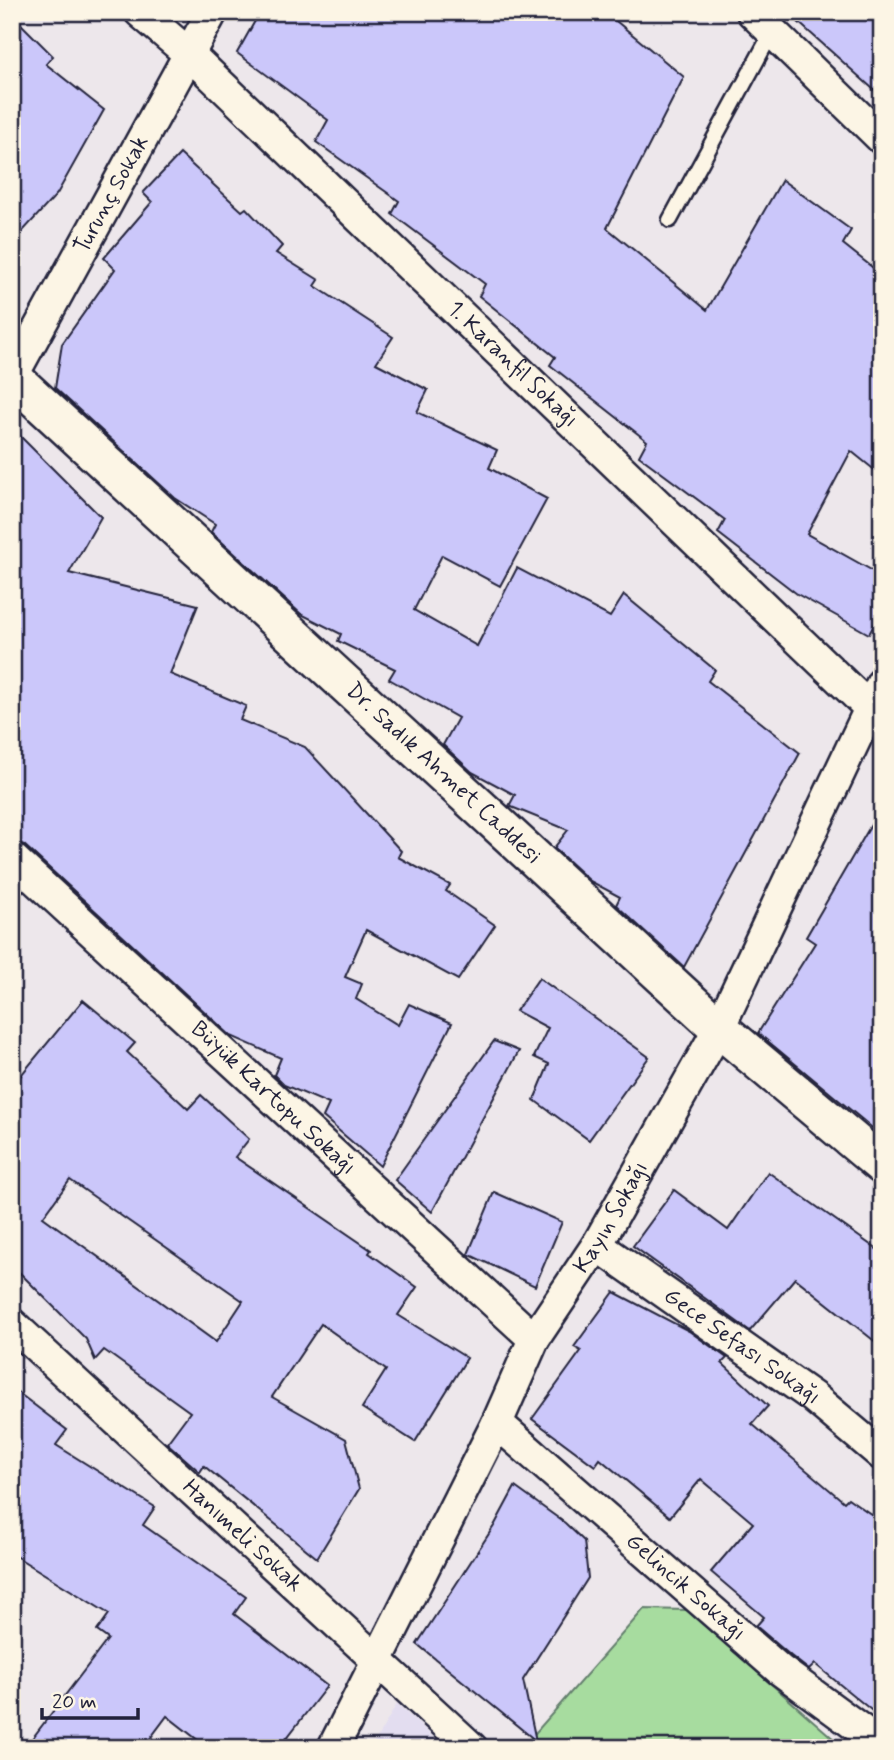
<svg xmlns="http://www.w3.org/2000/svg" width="894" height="1760" font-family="Mynerve,sans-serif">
  <rect width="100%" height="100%" fill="#ede7eb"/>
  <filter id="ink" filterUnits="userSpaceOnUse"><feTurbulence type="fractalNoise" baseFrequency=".0143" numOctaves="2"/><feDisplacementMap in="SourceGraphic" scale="14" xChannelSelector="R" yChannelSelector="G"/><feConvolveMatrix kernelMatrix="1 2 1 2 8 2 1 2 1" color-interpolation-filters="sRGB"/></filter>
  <g filter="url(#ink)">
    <polygon fill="#e3ddf0" points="397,1704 445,1748 371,1748"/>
    <polygon fill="#a7dc9f" stroke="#647f6d" stroke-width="2" points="644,1609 687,1610 844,1748 522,1748"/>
    <g fill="#cbc7fa" stroke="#22223b" stroke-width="2" fill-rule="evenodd">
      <polygon points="260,12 605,12 684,77 607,228 707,310 782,180 851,230 843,244 882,275 882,476 851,451 807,534 882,576 882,611 869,634 797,594 718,533 725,520 639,456 647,441 550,365 555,357 479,296 485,284 392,214 399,201 316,142 328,120 237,53"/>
      <polygon points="787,12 882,12 882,97"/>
      <polygon points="12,15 53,56 46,64 104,110 57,194 12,243"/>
      <polygon points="180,154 242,211 246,208 282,246 276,253 319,280 315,286 393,337 376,363 428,390 417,412 497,450 489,468 547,499 500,586 442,555 414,610 477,646 517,568 610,617 624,595 715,670 708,681 800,753 684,967 616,905 620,897 590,881 554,848 568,830 509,806 515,795 472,772 443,745 458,718 389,679 395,669 338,641 341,634 301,614 211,532 215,524 175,498 55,388 62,344 115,269 104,258 152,202 143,193"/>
      <polygon points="12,428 101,517 69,573 198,605 170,674 246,706 240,720 305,747 401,851 398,857 450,885 446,891 495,925 458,980 366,930 345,977 362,984 356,999 398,1025 409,1004 452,1023 380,1166 323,1117 329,1104 284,1085 274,1075 281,1058 231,1036 24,845 12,841"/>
      <polygon points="882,806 882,1136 758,1033 815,943 806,937"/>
      <polygon points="539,978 649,1057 589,1140 534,1100 549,1064 534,1057 548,1028 516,1011"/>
      <path d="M83,1000L135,1043L127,1052L188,1109L201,1095L249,1139L235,1157L371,1250L369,1253L417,1287L398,1315L467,1358L415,1442L362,1408L386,1370L321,1324L272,1397L346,1439L359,1489L317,1558L204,1466L200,1472L167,1443L190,1412L104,1350L95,1360L86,1339L12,1265V1086ZM70,1180L243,1301L216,1342L43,1217Z"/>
      <polygon points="494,1041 519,1051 432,1212 395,1180"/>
      <polygon points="768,1172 882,1253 882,1347 795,1278 750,1331 633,1246 674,1190 728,1230"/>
      <polygon points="494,1192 562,1222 535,1286 468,1254"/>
      <polygon points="614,1292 689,1331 727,1358 722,1363 768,1406 752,1424 844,1502 848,1498 882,1522 882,1719 815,1664 809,1670 791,1656 756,1626 764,1617 711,1572 753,1523 701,1479 670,1517 600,1459 595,1466 532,1419 581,1351 574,1347"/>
      <polygon points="12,1388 67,1430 56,1445 155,1507 143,1525 246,1597 234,1614 327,1686 279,1748 208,1748 167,1716 143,1748 25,1748 108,1639 97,1631 109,1614 12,1554"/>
      <polygon points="515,1487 565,1523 584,1541 588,1578 523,1680 536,1741 417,1644 494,1526"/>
    </g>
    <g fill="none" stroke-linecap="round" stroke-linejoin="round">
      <g stroke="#22223b" stroke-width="19">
        <polyline id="service" points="670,220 772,32"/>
      </g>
      <g stroke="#22223b" stroke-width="35">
        <g id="minor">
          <path id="s1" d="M140,12L189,54L881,719"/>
          <polyline points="752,12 882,139"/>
          <path id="s2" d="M12,377L212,12"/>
          <path id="s3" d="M12,858L534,1339"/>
          <path id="s4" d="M597,1245L813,1397L882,1455"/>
          <path id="s5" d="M12,1324L472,1748"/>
          <path id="s6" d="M497,1423L780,1670L882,1745"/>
          <path id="s7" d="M333,1748L497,1423L534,1339L597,1245L719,1028L882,683"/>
        </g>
      </g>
      <g stroke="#22223b" stroke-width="42">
        <g id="tertiary">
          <path id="s8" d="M12,377L719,1028L882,1165"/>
        </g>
      </g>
      <use href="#service" stroke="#fcf5e5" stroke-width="14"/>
      <use href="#minor" stroke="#fcf5e5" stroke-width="30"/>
      <use href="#tertiary" stroke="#fcf5e5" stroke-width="37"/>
    </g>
  </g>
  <g text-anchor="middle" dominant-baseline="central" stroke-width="7" stroke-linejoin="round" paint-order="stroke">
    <g font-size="23" fill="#22223b" stroke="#fcf5e5">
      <text stroke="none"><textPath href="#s2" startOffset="208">Turunç Sokak</textPath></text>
      <text stroke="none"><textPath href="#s1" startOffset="513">1. Karanfil Sokağı</textPath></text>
      <text stroke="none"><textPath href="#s8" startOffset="586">Dr. Sadık Ahmet Caddesi</textPath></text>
      <text stroke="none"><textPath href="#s3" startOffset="355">Büyük Kartopu Sokağı</textPath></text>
      <text stroke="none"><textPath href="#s7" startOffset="600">Kayın Sokağı</textPath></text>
      <text stroke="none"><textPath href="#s4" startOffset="177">Gece Sefası Sokağı</textPath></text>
      <text stroke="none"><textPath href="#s5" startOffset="313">Hanımeli Sokak</textPath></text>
      <text stroke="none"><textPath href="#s6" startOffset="250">Gelincik Sokağı</textPath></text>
    </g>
  </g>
  <rect width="894" height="1760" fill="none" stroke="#fcf5e5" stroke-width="42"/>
  <rect x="21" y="21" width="852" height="1718" fill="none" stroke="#22223b" stroke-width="2.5" filter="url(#ink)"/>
  <path d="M42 1708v10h96v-10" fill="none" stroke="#22223b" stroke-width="3.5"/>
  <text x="52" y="1708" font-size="21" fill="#22223b" stroke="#fcf5e5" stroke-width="5" paint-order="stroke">20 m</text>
</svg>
